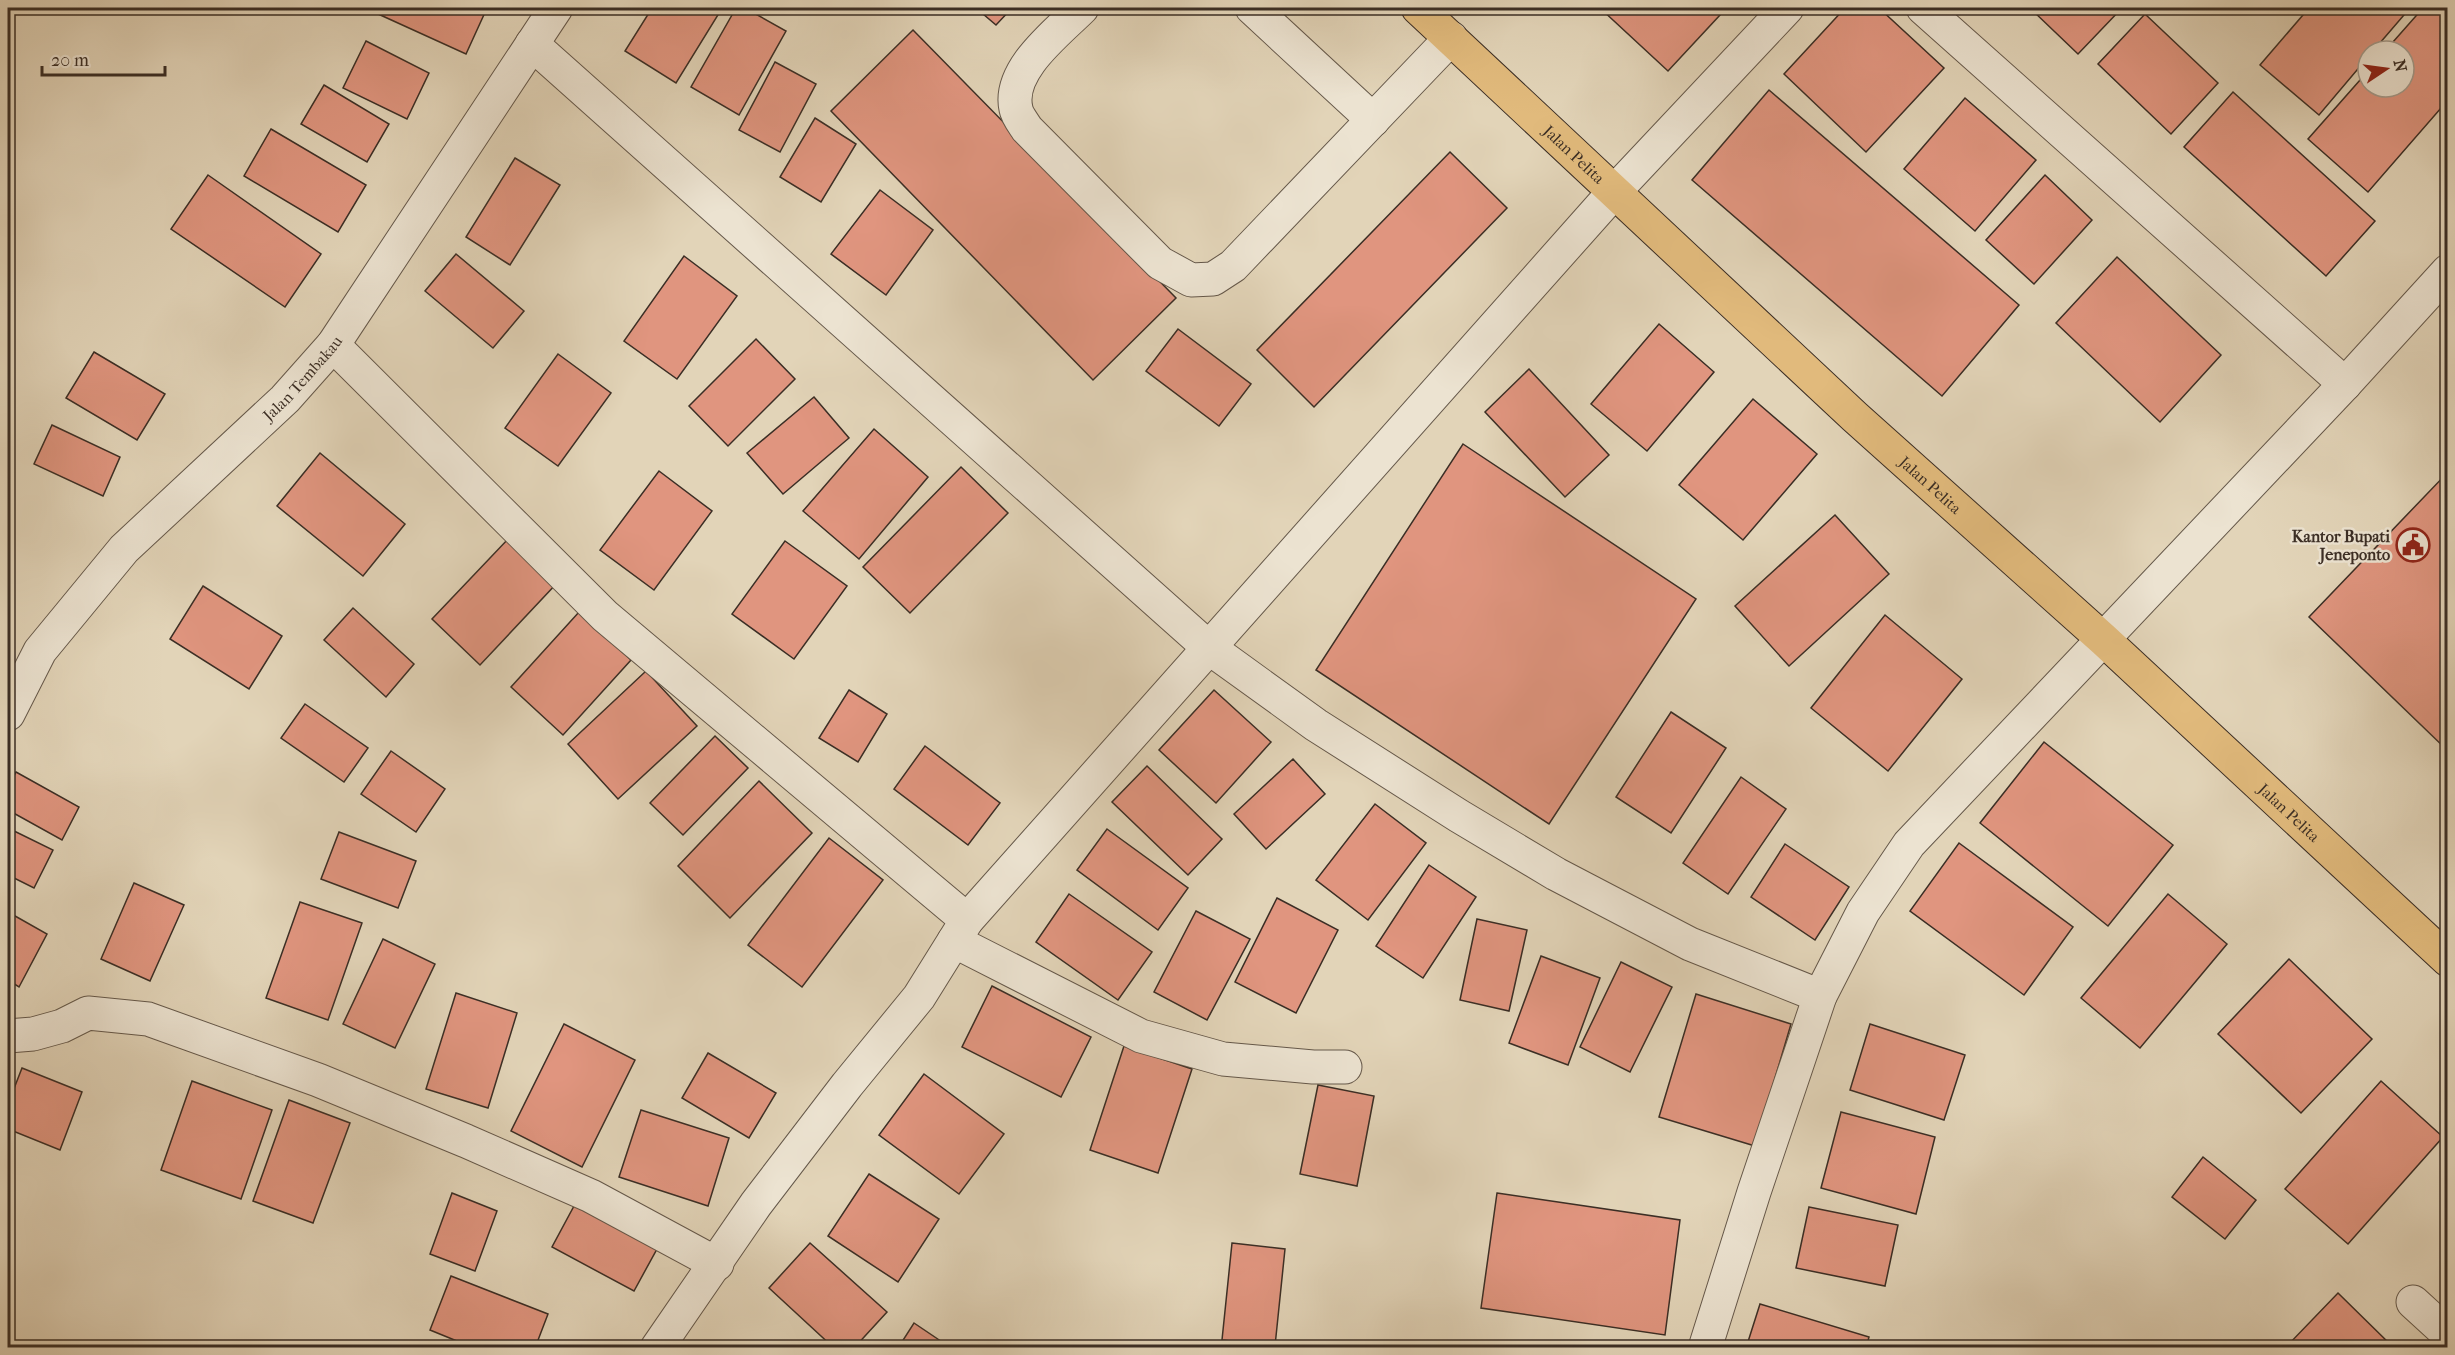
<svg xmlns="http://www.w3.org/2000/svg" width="2455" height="1355" font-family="'IM FELL French Canon',serif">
  <rect width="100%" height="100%" fill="#e2d4b8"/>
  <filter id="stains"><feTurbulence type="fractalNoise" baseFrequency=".00333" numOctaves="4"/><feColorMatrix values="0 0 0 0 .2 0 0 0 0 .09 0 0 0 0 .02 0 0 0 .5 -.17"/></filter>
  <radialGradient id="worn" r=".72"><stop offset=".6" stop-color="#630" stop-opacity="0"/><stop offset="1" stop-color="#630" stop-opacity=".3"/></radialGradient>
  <g fill="#e0957f" stroke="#3b2e25" stroke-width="1.5">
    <polygon points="378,8 487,8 466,54 376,13"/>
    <polygon points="652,8 718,8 721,10 676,83 625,51"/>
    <polygon points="736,8 745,8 786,31 739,115 691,87"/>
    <polygon points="976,8 1012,8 996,25"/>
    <polygon points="1600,8 1711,8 1720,15 1668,71"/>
    <polygon points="1845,8 1879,8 1944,68 1866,152 1784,74"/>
    <polygon points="2030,8 2122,8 2078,54"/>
    <polygon points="2309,8 2410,8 2373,51 2368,51 2368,57 2319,115 2260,65"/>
    <polygon points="2423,8 2433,8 2448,20 2448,100 2368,192 2308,139 2368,71 2368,87 2404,87 2404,51 2385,51"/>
    <polygon points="2145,14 2218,83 2171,134 2098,64"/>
    <polygon points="913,30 1176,298 1093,380 831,111"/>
    <polygon points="366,41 429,73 407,119 343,88"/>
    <polygon points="775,62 816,84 780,152 739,130"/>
    <polygon points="324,85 389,124 367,162 301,124"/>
    <polygon points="1769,90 2019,305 1942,396 1692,180"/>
    <polygon points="2233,92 2375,221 2326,276 2184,147"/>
    <polygon points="1965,98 2036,160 1975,231 1904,169"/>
    <polygon points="815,118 856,144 821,202 780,177"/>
    <polygon points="271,129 366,185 338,232 244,176"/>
    <polygon points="1450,152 1507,208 1314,407 1257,350"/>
    <polygon points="515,158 560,185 510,265 466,237"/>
    <polygon points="208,175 321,254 285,307 171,229"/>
    <polygon points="2045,175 2092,220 2034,284 1986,240"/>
    <polygon points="880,190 933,230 886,295 831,254"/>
    <polygon points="456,254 524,311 493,348 425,291"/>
    <polygon points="684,256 737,296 677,379 624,341"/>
    <polygon points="2117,257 2221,355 2160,422 2056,323"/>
    <polygon points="1659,324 1714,372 1647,451 1591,404"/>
    <polygon points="1178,329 1251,384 1219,426 1146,371"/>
    <polygon points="756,339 795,379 728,446 689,406"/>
    <polygon points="94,352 165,394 137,440 66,398"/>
    <polygon points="558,354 611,393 558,466 505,428"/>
    <polygon points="1529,369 1609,455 1565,497 1485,412"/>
    <polygon points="814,397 849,438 783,494 747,453"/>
    <polygon points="1753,399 1817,454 1743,540 1679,485"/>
    <polygon points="52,425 120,457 103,496 34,464"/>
    <polygon points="874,429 928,477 859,559 803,511"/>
    <polygon points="1463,444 1696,599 1549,824 1316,670"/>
    <polygon points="320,453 405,524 363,576 277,506"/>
    <polygon points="961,467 1008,513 910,613 863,567"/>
    <polygon points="659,471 712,511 654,590 600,550"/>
    <polygon points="2448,472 2448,751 2309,617"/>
    <polygon points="1835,515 1889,574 1789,666 1735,606"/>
    <polygon points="509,538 557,583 480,665 432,619"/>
    <polygon points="785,541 847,586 794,659 732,614"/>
    <polygon points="203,586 282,636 249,689 170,639"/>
    <polygon points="353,608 414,664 386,697 324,640"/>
    <polygon points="579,612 631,660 563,735 511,687"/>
    <polygon points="1885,615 1962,679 1888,771 1811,708"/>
    <polygon points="646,671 697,726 618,799 568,744"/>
    <polygon points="849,690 887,714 858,762 819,738"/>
    <polygon points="1214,690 1271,742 1216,803 1159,750"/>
    <polygon points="305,704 368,748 344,782 281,738"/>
    <polygon points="1671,712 1726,748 1671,833 1616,797"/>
    <polygon points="715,736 748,768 683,835 650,803"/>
    <polygon points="2044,742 2173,845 2108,926 1980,823"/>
    <polygon points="925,746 1000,803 968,845 894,789"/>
    <polygon points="391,751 445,789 416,832 361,794"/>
    <polygon points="1293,759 1325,794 1266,849 1234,814"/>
    <polygon points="1147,766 1222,839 1188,875 1112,802"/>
    <polygon points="16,772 79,807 62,840 8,810 8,788"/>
    <polygon points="1741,777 1786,809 1728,894 1683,863"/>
    <polygon points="759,781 812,833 730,918 678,866"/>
    <polygon points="1375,804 1426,843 1368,920 1316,880"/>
    <polygon points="8,828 53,850 34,888 8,875"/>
    <polygon points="1107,829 1188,888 1158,930 1077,870"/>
    <polygon points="339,832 416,861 398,908 321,879"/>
    <polygon points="829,838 883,880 802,987 748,945"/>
    <polygon points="1959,843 2073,927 2024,995 1910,911"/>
    <polygon points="1785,844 1849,887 1815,940 1751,897"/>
    <polygon points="1429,865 1476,897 1423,978 1376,946"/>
    <polygon points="134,883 184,905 150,981 101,959"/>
    <polygon points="1069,894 1152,952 1118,1000 1036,942"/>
    <polygon points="2168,894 2227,944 2140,1048 2081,998"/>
    <polygon points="1277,898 1338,930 1296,1013 1235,982"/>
    <polygon points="300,902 362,923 328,1020 266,998"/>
    <polygon points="1196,911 1250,939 1207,1020 1154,992"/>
    <polygon points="8,912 47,934 19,987 8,980"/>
    <polygon points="1477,919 1527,930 1509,1011 1460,1000"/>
    <polygon points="383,939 435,964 395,1048 343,1024"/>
    <polygon points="1541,956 1600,978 1568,1065 1509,1043"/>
    <polygon points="2289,959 2372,1039 2301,1113 2218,1034"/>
    <polygon points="1621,962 1672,987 1630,1072 1580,1047"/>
    <polygon points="992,986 1091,1037 1061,1097 962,1047"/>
    <polygon points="456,993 517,1013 488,1108 426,1089"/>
    <polygon points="1696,994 1791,1024 1755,1146 1659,1117"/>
    <polygon points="564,1024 635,1060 582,1167 511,1131"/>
    <polygon points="1870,1024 1965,1055 1944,1120 1850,1090"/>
    <polygon points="1124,1046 1192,1069 1158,1173 1090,1150"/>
    <polygon points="708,1053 776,1093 749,1138 682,1098"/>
    <polygon points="22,1068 82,1092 60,1150 8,1129 8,1104"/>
    <polygon points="924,1074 1004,1134 959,1194 879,1135"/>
    <polygon points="192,1081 272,1110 241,1199 161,1170"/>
    <polygon points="2381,1081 2443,1137 2348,1244 2285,1189"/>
    <polygon points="1318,1085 1374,1096 1357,1186 1300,1174"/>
    <polygon points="289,1100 350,1123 313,1223 253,1201"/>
    <polygon points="641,1110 729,1138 708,1206 619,1177"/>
    <polygon points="1841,1112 1935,1137 1916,1214 1821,1188"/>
    <polygon points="2203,1157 2256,1200 2225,1239 2172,1197"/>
    <polygon points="869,1174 939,1219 898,1282 828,1236"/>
    <polygon points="452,1193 497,1211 475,1271 430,1254"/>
    <polygon points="581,1193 663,1238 634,1291 552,1247"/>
    <polygon points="1497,1193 1680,1220 1665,1335 1481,1308"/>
    <polygon points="1809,1207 1898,1225 1885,1286 1796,1268"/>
    <polygon points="810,1243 887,1312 854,1348 834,1348 769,1288"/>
    <polygon points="1232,1243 1285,1249 1275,1346 1222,1340"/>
    <polygon points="451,1276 548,1314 535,1348 474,1348 430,1330"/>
    <polygon points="2338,1293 2394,1348 2285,1348"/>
    <polygon points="1760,1304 1869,1337 1866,1348 1746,1348"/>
    <polygon points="914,1323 951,1348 898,1348"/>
  </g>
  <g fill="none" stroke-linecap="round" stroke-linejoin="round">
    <g stroke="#65584a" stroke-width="35">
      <g id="minor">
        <path d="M1082,8C1058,32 1007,70 1016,109C1017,115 1023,123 1027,129L1160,263L1191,280L1213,279L1233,266L1451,38"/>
        <polyline points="1252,8 1373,120"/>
        <polyline points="1923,8 2345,384"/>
        <polyline points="532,44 1208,647 1316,725 1459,816 1556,874 1690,944 1820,996"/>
        <polyline points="333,345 605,616 967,920"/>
        <path id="s1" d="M8,714L40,651L124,549L285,399L333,345L556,8"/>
        <polyline points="954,941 1141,1036 1223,1059 1313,1067 1345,1067"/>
        <polyline points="8,1036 33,1034 62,1026 88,1013 148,1019 318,1080 466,1141 591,1196 717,1264"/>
        <polyline points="2413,1302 2448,1334"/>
        <polyline points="657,1348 756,1204 847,1085 919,997 967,920 1614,192 1787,8"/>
        <polyline points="1705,1348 1754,1192 1820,996 1863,912 1909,844 2345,384 2448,271"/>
      </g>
    </g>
    <g stroke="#3b2e25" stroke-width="35">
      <g id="highway">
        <path id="s2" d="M1418,8L1855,417L2104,640L2448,960"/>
      </g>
    </g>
    <use href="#minor" stroke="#ece3d1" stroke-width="33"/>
    <use href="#highway" stroke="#e1ba7c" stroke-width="33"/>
  </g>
  <defs>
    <g id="civic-ring" transform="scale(1.725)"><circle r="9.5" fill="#ece3d1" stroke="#8f2418" stroke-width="1.5"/><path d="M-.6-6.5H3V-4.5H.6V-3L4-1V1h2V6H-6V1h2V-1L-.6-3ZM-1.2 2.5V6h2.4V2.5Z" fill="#8f2418"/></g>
  </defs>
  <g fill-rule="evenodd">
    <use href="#civic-ring" x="2413" y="545"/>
  </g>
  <g text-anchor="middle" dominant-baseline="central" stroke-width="5" stroke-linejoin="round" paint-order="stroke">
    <g font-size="16" fill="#3b2e25" stroke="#ece3d1">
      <text stroke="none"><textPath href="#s2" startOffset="214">Jalan Pelita</textPath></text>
      <text stroke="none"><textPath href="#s1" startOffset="450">Jalan Tembakau</textPath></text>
      <text stroke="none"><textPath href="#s2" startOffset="700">Jalan Pelita</textPath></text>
      <text stroke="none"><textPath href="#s2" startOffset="1186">Jalan Pelita</textPath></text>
    </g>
    <g font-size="16" font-weight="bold" fill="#3b2e25" stroke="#ece3d1" text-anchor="end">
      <text x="2390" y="536">Kantor Bupati<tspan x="2390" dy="18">Jeneponto</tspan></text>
    </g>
  </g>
  <rect width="2455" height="1355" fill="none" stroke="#e2d4b8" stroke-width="30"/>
  <rect x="9" y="9" width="2437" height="1337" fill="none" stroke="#3b2e25" stroke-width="3"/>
  <rect x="15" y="15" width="2425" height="1325" fill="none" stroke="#3b2e25" stroke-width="1.5"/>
  <g transform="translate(2386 69) rotate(77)"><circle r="28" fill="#ece3d1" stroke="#a59b8c" stroke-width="1.5"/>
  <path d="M0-4.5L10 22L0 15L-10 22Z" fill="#8f2418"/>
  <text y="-9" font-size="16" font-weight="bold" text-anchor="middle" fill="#3b2e25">N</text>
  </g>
  <path d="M42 66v9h123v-9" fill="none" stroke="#3b2e25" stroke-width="3"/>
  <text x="51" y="66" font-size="18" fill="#3b2e25" stroke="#ece3d1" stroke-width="4.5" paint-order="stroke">20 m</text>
  <rect width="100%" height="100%" filter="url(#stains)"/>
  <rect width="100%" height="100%" fill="url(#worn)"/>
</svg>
